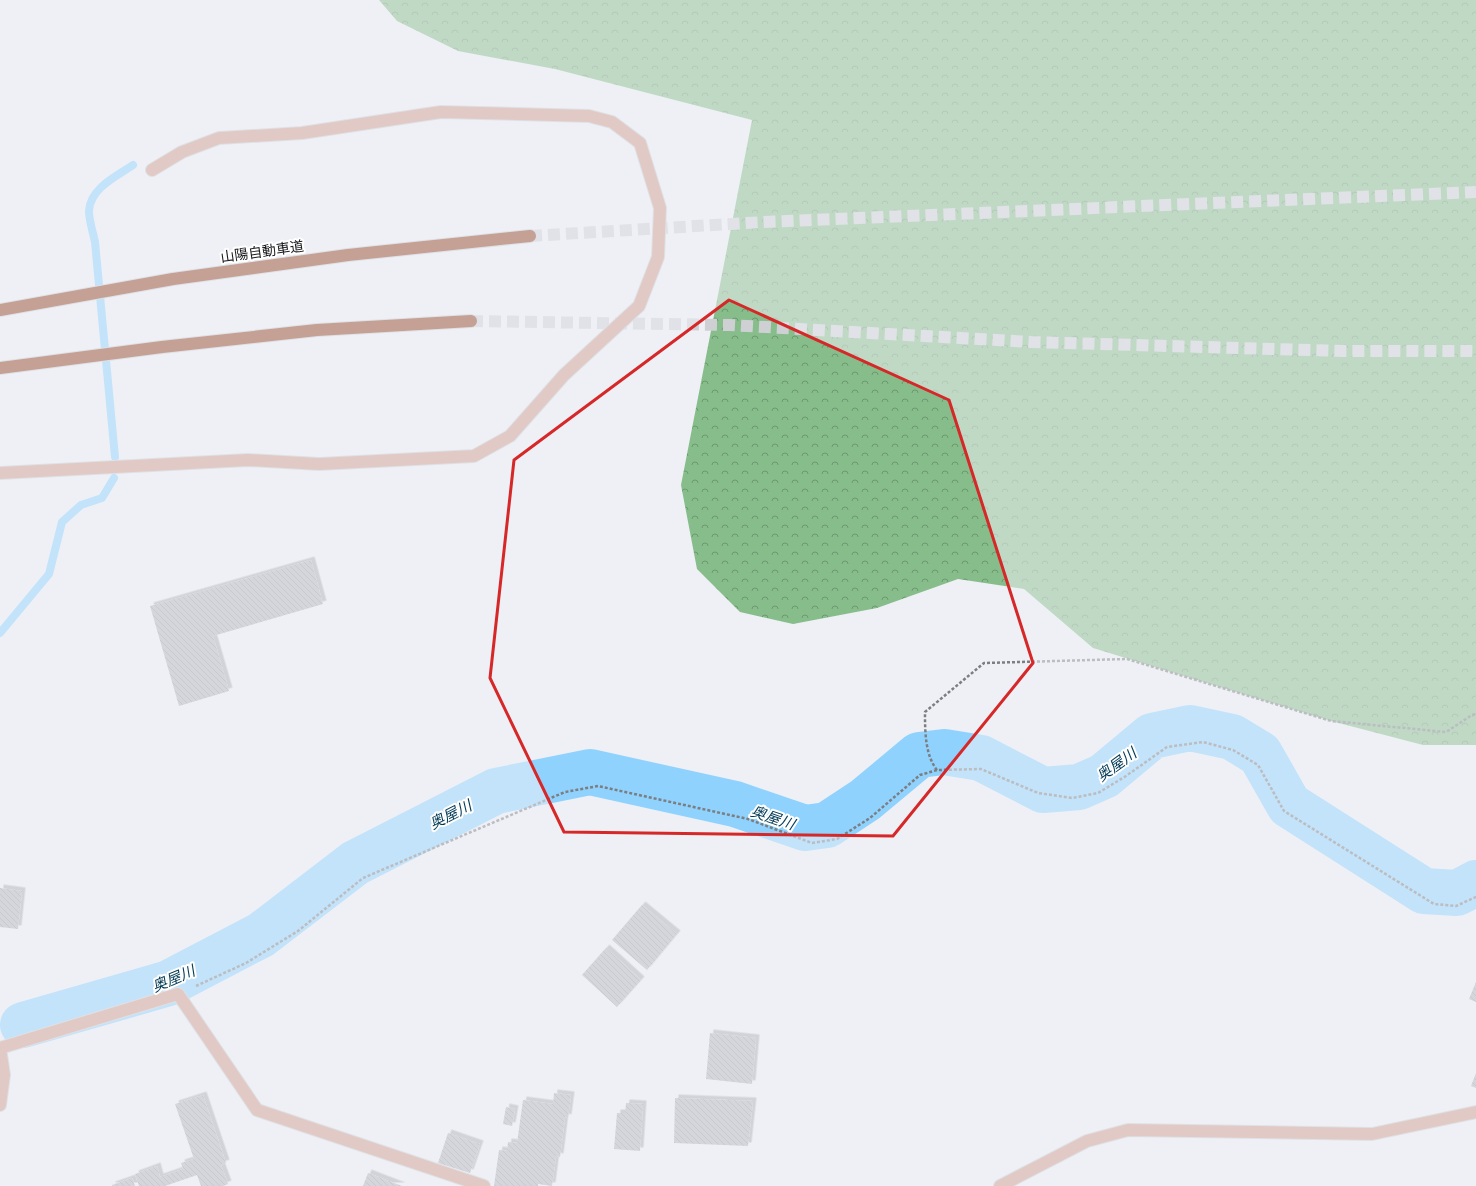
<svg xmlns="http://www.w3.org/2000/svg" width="1476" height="1186" font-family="'Golos Text','Noto Sans JP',sans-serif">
  <defs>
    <pattern id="forest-crowns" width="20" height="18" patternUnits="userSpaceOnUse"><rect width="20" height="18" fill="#86bd8a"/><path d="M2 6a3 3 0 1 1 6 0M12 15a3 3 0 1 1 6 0" fill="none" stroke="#6d9970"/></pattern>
    <pattern id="building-back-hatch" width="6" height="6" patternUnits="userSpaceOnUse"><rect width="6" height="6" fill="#b5b6bb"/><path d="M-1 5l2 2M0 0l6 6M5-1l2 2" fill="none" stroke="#9b9ca0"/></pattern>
    <filter id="shadow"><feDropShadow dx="3.5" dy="-3.5" stdDeviation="0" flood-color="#0004"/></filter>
  </defs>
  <rect width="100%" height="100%" fill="#eef0f5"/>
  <polygon fill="url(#forest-crowns)" points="379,0 1476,0 1476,745 1423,745 1331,721 1093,648 1024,589 958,579 877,608 793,624 740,612 697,569 681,485 752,120 555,69 458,51 397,21"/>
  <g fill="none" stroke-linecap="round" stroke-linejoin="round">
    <g stroke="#8fd2fe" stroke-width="8">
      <path d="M115,457L95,242C93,232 89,221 89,211C90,188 117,176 133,165"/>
      <polyline points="0,633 49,574 62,522 81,505 102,498 114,478"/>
    </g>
    <polyline stroke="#8fd2fe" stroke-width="46" points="23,1025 169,983 261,935 355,863 496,791 590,772 735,804 805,828 827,825 865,800 919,755 944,752 981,758 1043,790 1079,787 1104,776 1152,736 1190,728 1232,737 1260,754 1289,805 1424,891 1457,893 1476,883"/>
  </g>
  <g fill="url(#building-back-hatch)" filter="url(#shadow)">
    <polygon points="311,560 323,604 213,636 229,691 179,706 150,606"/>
    <polygon points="0,888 22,891 18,929 0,927"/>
    <polygon points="642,905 677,934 647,970 612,940"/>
    <polygon points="606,948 641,980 617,1007 582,975"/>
    <polygon points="1476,982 1476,1002 1469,999"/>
    <polygon points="710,1033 756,1038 752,1084 706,1079"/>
    <polygon points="1476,1073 1476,1088 1471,1086"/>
    <polygon points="554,1093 571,1095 568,1118 565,1117 560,1157 556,1156 552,1186 538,1184 538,1186 494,1186 499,1150 507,1151 508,1142 517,1143 523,1100 553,1104"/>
    <polygon points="203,1095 226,1163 221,1165 228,1184 223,1186 201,1186 197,1175 165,1186 139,1186 135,1174 157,1166 160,1177 183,1169 181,1163 194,1159 175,1104"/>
    <polygon points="675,1098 753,1101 748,1146 674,1143"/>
    <polygon points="626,1103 643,1104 640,1151 614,1149 617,1113 625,1113"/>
    <polygon points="506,1107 515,1109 512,1126 503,1124"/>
    <polygon points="448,1133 480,1144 470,1173 438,1163"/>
    <polygon points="368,1173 402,1186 363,1186"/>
    <polygon points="132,1178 135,1186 112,1186 112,1185"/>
  </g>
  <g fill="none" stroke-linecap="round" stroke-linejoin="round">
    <g stroke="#ced0d4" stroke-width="12" stroke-dasharray="12 6" stroke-linecap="butt">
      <polyline points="530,236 764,222 1476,192"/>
      <polyline points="471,321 729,325 1031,342 1343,351 1476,351"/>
    </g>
    <g stroke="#ccced2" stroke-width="14">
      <g id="minor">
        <polyline points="0,473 248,460 319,464 474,456 510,436 564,375 639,306 658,257 660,208 640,143 612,122 589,116 441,112 302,133 219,138 182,152 152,170"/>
        <polyline points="0,1048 178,994 257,1110 484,1186"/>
        <polyline points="0,1048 4,1075 0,1105"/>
        <polyline points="1000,1186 1087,1141 1128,1130 1372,1134 1476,1112"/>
      </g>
    </g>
    <g stroke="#ccced2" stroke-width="14">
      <g id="highway">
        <polyline points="0,310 173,279 348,255 530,236"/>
        <polyline points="0,368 162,347 317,330 471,321"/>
      </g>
    </g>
    <g stroke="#7c7e81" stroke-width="2.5" stroke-dasharray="3 2" stroke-linecap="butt">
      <path d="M937,770C925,755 925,731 925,712L984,663L1127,659L1331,721L1446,732L1472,715L1476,714"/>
      <polyline points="196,986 246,963 298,931 363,878 565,792 598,786 748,819 812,843 837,839 870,818 920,775 937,770 981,769 1038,793 1072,798 1098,793 1126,776 1167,747 1203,742 1233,750 1258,765 1284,811 1434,904 1456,906 1476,897"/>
    </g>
    <use href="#minor" stroke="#d09c89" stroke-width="12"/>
    <use href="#highway" stroke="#923f1e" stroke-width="12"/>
  </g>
  <path d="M0 0H1476V1186H0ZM729,300L949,400L1033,663L893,836L564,832L490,678L514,460Z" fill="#eef0f5" fill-opacity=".55" fill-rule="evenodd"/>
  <path fill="none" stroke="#d62828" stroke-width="3" stroke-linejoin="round" d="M729,300L949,400L1033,663L893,836L564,832L490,678L514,460Z"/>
  <g text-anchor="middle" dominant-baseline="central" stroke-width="4" stroke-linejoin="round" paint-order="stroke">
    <g font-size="14" fill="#18191b" stroke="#fff">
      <text transform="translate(262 251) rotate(-8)">山陽自動車道</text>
    </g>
    <g font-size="15" font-style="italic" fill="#003955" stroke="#fff">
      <text transform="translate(1116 764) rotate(-36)">奥屋川</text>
      <text transform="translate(450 814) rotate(-27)">奥屋川</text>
      <text transform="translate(773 817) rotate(19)">奥屋川</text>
      <text transform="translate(173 978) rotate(-23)">奥屋川</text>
    </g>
  </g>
</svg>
